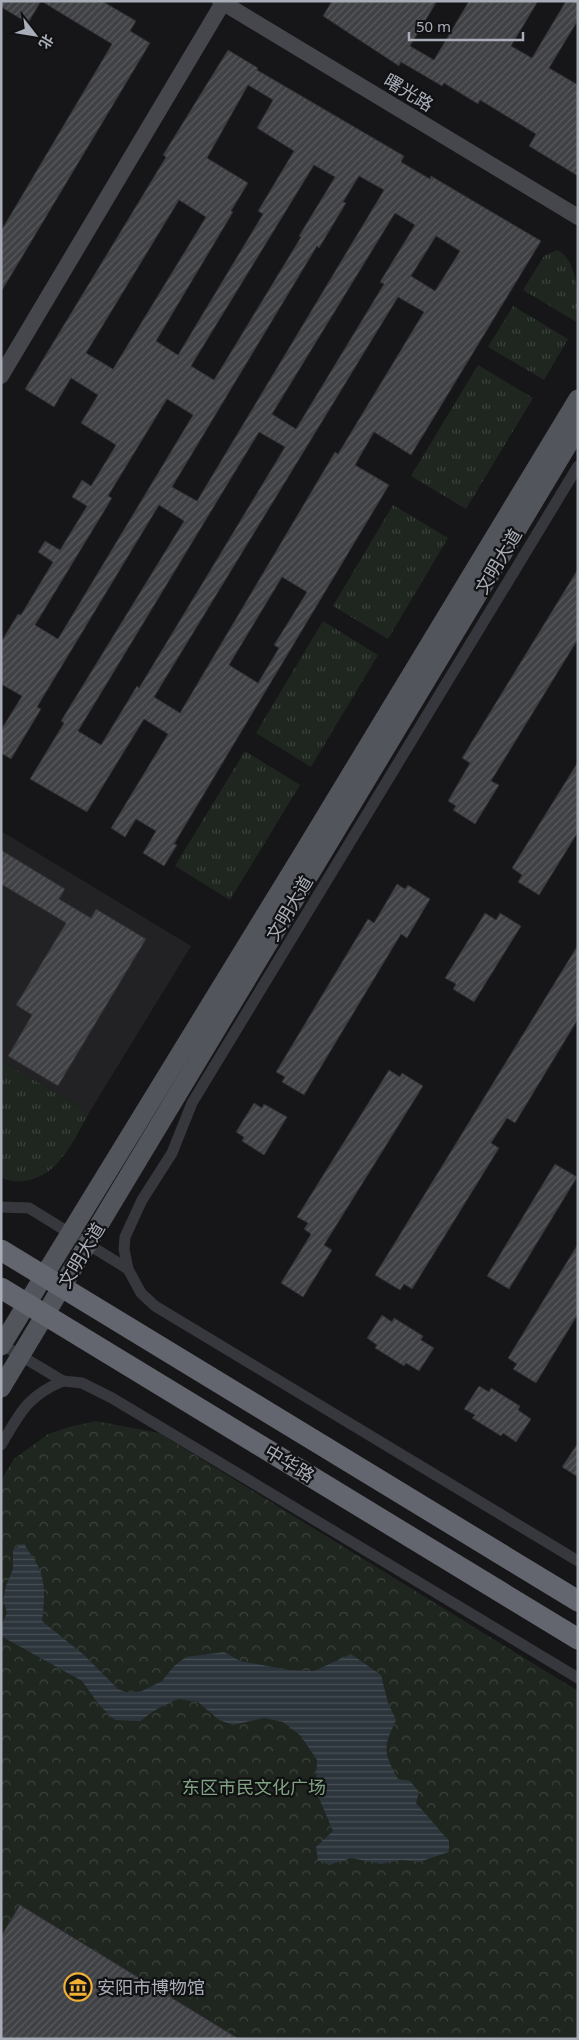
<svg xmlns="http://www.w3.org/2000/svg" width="579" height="2040" font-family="'Noto Sans','Noto Sans SC',sans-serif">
  <defs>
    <pattern id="grass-tufts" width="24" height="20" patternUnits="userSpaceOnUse" patternTransform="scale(1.25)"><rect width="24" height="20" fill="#1e261f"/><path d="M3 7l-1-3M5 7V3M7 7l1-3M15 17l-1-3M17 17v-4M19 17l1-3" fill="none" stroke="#3c433d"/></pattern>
    <pattern id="park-crowns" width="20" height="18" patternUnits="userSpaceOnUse" patternTransform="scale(1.25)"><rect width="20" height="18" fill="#1e261f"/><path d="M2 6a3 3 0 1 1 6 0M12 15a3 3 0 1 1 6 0" fill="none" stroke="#3c433d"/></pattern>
    <pattern id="water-rules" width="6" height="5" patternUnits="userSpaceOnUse" patternTransform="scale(1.25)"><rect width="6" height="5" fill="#2c353c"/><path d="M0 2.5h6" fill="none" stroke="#485056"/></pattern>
    <pattern id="building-hatch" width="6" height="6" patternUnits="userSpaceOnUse" patternTransform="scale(1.25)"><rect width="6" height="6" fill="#404145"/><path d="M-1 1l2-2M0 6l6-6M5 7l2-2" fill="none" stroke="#595a5e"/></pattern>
  </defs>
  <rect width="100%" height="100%" fill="#161618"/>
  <polygon fill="#222225" points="1,831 191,946 89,1113 1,1060"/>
  <g fill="url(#grass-tufts)">
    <path d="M557,250C579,260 578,300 578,323L523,290L544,256Z"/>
    <polygon points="513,306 568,339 544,380 488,347"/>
    <polygon points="478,365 533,398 466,509 411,476"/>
    <polygon points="393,505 448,538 388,639 333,606"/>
    <polygon points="323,621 378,655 311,767 256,733"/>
    <polygon points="245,751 300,785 230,900 175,866"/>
    <path d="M1,1060L89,1113C80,1128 72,1147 60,1160C47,1177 21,1188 1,1177Z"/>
  </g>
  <polygon fill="url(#park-crowns)" points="96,1421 159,1433 578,1691 578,2039 1,2039 1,1480 14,1459 48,1434 69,1427"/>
  <path fill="url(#water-rules)" d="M24,1543C28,1552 37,1562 40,1570C46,1587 44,1604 42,1621L84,1655L118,1689L128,1693L142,1691L162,1681L174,1666L186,1657L224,1652L240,1661L289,1670L314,1671L351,1654L381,1675L388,1703L396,1720C383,1747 383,1752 398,1779L410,1781L419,1792L416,1803L449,1841V1852L419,1862L401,1860L381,1864L351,1858L329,1865L318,1860L316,1847L333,1831L316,1791L317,1760L301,1736L283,1722L264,1718L233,1725L219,1720L198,1702L178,1699L155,1710L140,1721L115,1720L100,1706L82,1681L1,1636V1626L7,1613L3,1599L6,1586L13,1569V1550Z"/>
  <g fill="url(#building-hatch)" stroke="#303034" fill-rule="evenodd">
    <polygon points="1,1 102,1 136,21 130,31 150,43 1,292 1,231 112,44 41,1 28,23 1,7"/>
    <polygon points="332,1 437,1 410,46 434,60 469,1 538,1 511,46 532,58 566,1 578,1 578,20 549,68 578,85 578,176 529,146 536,134 480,100 478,104 444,83 442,86 401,62 399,66 323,16"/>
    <path d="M228,50L258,68L257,70L404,156L401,162L430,179L431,176L541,241L411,455L374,432L355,465L389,485L174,844L177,845L164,866L143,853L156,831L136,819L125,837L111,828L168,734L144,719L87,812L30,779L64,723L61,721L184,521L159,505L37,707L41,709L11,759L1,753V730L22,696L1,684V642L18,614L21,615L53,562L38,552L45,541L60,550L87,506L72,497L82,480L91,486L116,445L81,423L98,395L71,378L54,407L25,389L166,157L163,155ZM248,85L273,100L257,128L294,151L258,211L263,214L178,355L156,341L233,212L231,211L248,183L207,158ZM314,165L335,177L299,236L301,237L214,380L191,366ZM359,176L384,190L197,501L172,487L317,246L319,248L346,203L343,202ZM179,200L206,217L113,369L86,353ZM395,213L415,225L380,282L384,284L296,429L272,414ZM436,236L460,251L435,291L411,276ZM398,297L424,312L338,454L335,452L180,713L154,697ZM167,399L193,415L58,639L35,625L112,498L108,496ZM259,432L285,447L139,688L137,686L101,745L78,731ZM282,577L307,592L274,645L279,648L258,683L229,665Z"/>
    <polygon points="578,569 578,639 491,781 499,785 475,824 453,810 456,806 448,801 470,763 462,758"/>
    <polygon points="578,762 578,832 539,895 518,882 522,875 512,868"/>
    <polygon points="1,850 65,889 59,899 91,918 96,909 146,939 58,1086 8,1056 32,1015 16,1005 66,923 1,884"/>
    <polygon points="397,884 405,889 408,885 430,899 407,938 401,934 304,1095 282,1082 285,1077 276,1072 368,919 374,923"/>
    <polygon points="485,913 496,920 500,913 521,926 474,1002 453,989 456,984 445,978"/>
    <polygon points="578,945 578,1019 515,1123 507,1118 491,1143 499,1148 412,1289 404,1284 400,1290 375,1275"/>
    <polygon points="389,1070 400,1077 402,1073 423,1086 324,1245 332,1250 303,1297 281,1283 311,1234 304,1229 308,1223 297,1217"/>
    <polygon points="254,1103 262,1108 264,1104 287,1117 264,1155 242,1141 244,1137 236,1132"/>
    <polygon points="555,1164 577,1177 509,1289 487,1276"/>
    <polygon points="578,1244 578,1314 536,1383 513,1369 517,1364 508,1358"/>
    <polygon points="382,1315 392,1322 394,1318 423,1336 421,1340 434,1348 419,1371 406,1363 404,1366 375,1348 377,1345 367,1338"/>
    <polygon points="479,1386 489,1392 491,1388 520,1406 518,1410 531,1419 516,1442 503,1433 501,1436 472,1418 475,1415 464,1409"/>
    <polygon points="578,1443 578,1477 562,1467"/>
    <polygon points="20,1905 239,2039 1,2039 1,1936"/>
  </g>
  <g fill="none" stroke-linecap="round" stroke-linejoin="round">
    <g stroke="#37383d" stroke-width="11">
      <polyline points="1,1207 29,1208 128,1269 141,1293 155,1306 578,1561"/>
      <polyline points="128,1269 124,1249 125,1237 142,1200 172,1153 192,1103 578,466"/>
      <polyline points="1,1344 63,1381 82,1383 112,1398 578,1678"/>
      <path d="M1,1445C20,1413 27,1396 63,1381"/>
    </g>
    <g stroke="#45474d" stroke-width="16">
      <polyline points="220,1 578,217"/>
      <polyline points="1,376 224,1"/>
    </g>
    <g stroke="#53555c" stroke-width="19">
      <polyline points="1,1346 302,855 578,399"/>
      <polyline points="1,1388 578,428"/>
    </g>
    <g stroke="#63666e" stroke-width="21">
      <polyline points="1,1250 578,1601"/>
      <polyline points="1,1288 578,1639"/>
    </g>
  </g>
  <defs>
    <g id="museum-ring" transform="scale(1.4375)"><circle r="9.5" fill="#111113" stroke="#f2b134" stroke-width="1.5"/><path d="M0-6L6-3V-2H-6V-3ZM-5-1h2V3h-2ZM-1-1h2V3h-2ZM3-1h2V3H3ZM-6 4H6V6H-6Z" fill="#f2b134"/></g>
  </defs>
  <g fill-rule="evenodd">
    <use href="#museum-ring" x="78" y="1987"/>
  </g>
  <g text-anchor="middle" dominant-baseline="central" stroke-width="4.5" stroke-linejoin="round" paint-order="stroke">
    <g font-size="18" fill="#a8adb8" stroke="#111113">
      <text transform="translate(409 92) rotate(31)">曙光路</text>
      <text transform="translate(498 561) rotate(-59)">文明大道</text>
      <text transform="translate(289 908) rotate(-59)">文明大道</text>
      <text transform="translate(81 1255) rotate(-59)">文明大道</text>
      <text transform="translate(290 1463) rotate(31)">中华路</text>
    </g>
    <g font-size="18" fill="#7fa381" stroke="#111113">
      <text x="254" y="1787">东区市民文化广场</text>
    </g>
    <g font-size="18" fill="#a8adb8" stroke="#111113" text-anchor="start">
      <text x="97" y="1987">安阳市博物馆</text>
    </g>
  </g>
  <rect width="579" height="2040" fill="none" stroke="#a8adb8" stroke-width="5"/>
  <g transform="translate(35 35) rotate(121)" stroke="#111113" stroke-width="4" paint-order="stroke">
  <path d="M0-4L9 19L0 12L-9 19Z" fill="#a8adb8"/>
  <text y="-8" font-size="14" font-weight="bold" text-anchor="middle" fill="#a8adb8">北</text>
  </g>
  <path d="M409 32v8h114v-8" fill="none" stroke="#a8adb8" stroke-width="2.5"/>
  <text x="416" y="32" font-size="15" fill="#a8adb8" stroke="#111113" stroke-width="4" paint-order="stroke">50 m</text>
</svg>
